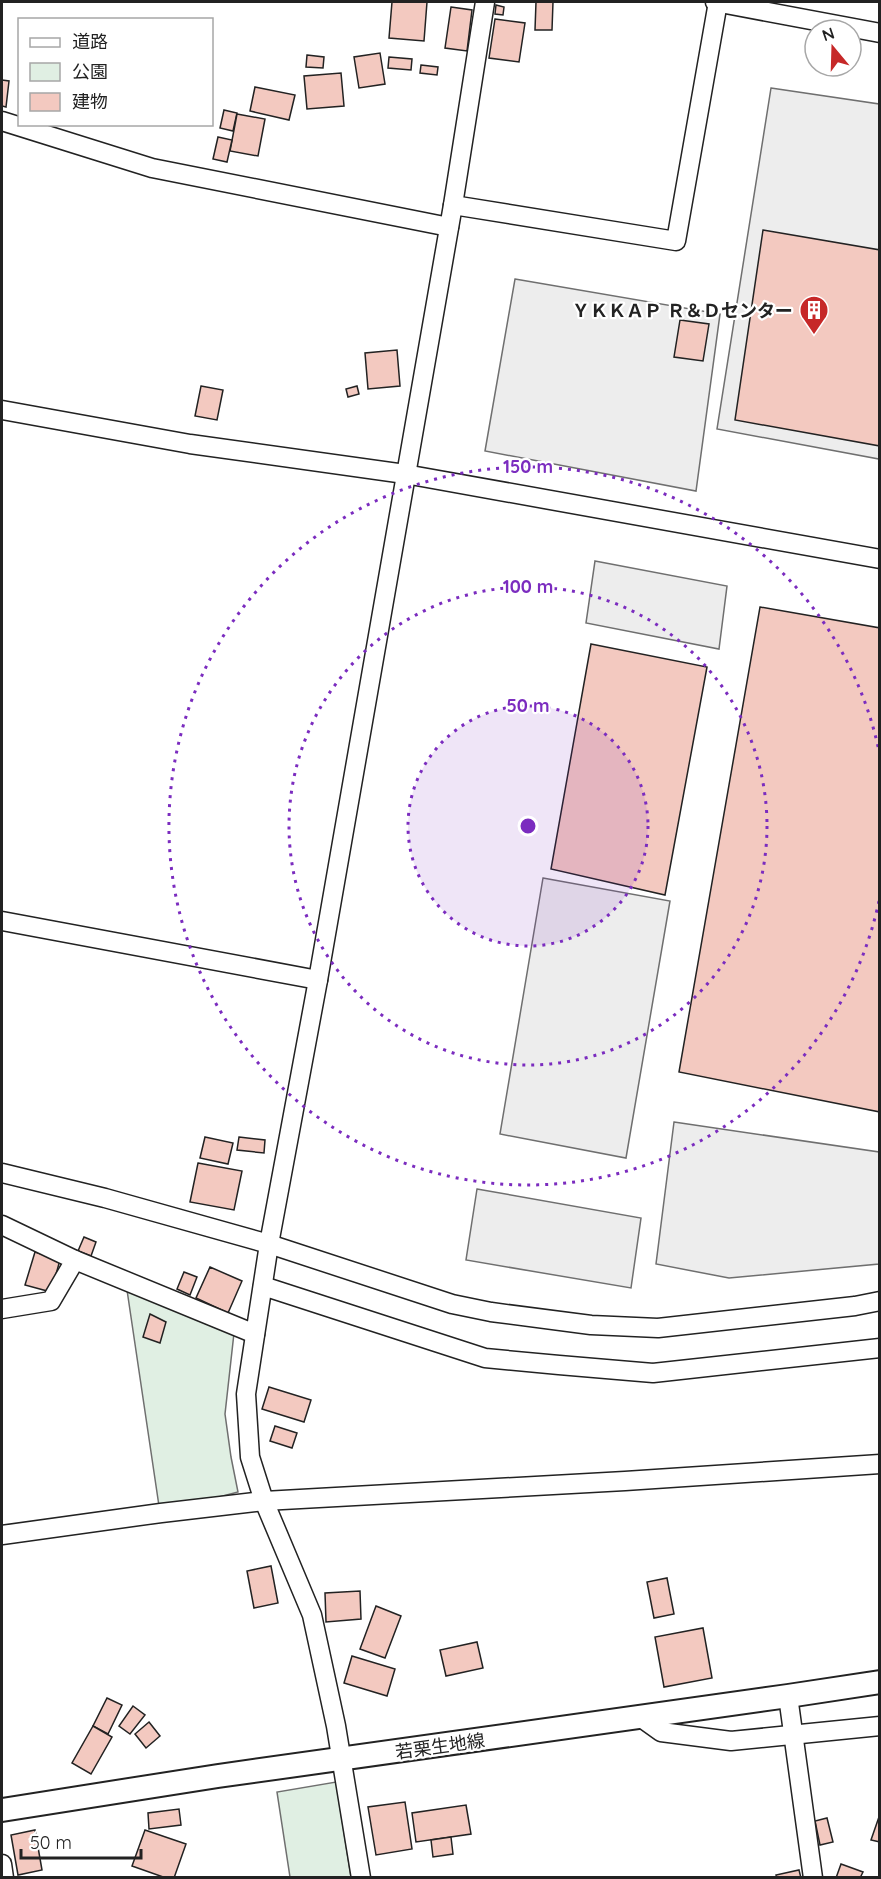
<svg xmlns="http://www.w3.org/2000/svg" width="881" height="1879" font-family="Quicksand,'Noto Sans JP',sans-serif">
  <rect width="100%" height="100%" fill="#fff"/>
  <g fill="#e0efe3" stroke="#6f6f6f" stroke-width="1.5">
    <polygon points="127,1290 234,1333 225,1414 231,1457 238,1492 204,1501 159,1506"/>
    <polygon points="336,1782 351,1877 290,1877 277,1792"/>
  </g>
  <g fill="#ededed" stroke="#6f6f6f" stroke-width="1.5">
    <polygon points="771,88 879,104 879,459 717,429"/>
    <polygon points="515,279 720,314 696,491 485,451"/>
    <polygon points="595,561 727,586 719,649 586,623"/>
    <polygon points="543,878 670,901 626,1158 500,1134"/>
    <polygon points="674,1122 879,1152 879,1264 729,1278 656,1264"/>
    <polygon points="477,1189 641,1218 631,1288 466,1260"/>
  </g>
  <g fill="#f3c9c0" stroke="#222" stroke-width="1.5">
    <polygon points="392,2 427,2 424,41 389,38"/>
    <polygon points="536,2 553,2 552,30 535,30"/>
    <polygon points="496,5 504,7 503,15 495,14"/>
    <polygon points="451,7 472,10 467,51 445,48"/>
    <polygon points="495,19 525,23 519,62 489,58"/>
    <polygon points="380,53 385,84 359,88 354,57"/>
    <polygon points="307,55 324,57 323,68 306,67"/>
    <polygon points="389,57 412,59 411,70 388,68"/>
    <polygon points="421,65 438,67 437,75 420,73"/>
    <polygon points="341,73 344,106 307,109 304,76"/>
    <polygon points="2,80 9,81 6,107 2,106"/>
    <polygon points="255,87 295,95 289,120 250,111"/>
    <polygon points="224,110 237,113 233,131 220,128"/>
    <polygon points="237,114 265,119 258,156 230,151"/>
    <polygon points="218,137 232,140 227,162 213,159"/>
    <polygon points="763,230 880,250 880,446 735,420"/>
    <polygon points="680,320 709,324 703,361 674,357"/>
    <polygon points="397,350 400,386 368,389 365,353"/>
    <polygon points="201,386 223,390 217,420 195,416"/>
    <polygon points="357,386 359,394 348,397 346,389"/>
    <polygon points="760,607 880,628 880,1112 679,1072"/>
    <polygon points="591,644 707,667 665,895 551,869"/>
    <polygon points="205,1137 233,1143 228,1164 200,1158"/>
    <polygon points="239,1137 265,1140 264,1153 237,1150"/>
    <polygon points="198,1163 242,1171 234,1210 190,1202"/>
    <polygon points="84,1237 96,1242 91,1256 78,1251"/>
    <polygon points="35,1252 60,1260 51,1292 25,1285"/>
    <polygon points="210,1267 242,1281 228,1313 196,1298"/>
    <polygon points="184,1272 197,1277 190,1295 177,1289"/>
    <polygon points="150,1314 166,1322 160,1343 143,1337"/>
    <polygon points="269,1387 311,1400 304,1422 262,1409"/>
    <polygon points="275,1426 297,1433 292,1448 270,1441"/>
    <polygon points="271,1566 278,1603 254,1608 247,1571"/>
    <polygon points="667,1578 674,1614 654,1618 647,1582"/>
    <polygon points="360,1591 361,1619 326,1622 325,1593"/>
    <polygon points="376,1606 401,1616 385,1658 360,1649"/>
    <polygon points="703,1628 712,1678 664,1687 655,1637"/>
    <polygon points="477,1642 483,1668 446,1676 440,1650"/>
    <polygon points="352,1656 395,1669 387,1696 344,1683"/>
    <polygon points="107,1698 122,1705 108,1734 93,1726"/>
    <polygon points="133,1706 145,1715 130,1734 119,1726"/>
    <polygon points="149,1722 160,1736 146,1748 135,1734"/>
    <polygon points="93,1726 112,1737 91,1774 72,1763"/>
    <polygon points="405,1802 412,1849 376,1855 368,1807"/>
    <polygon points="466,1805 471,1834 416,1842 412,1813"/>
    <polygon points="179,1809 181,1825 149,1829 148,1813"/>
    <polygon points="880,1814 880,1842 871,1840"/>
    <polygon points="827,1818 833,1842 820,1845 815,1821"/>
    <polygon points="35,1830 42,1870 18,1875 11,1835"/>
    <polygon points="145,1830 186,1844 174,1878 166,1878 132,1866"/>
    <polygon points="451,1837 453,1854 433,1857 431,1840"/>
    <polygon points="841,1864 863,1872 860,1878 836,1878"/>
    <polygon points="799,1870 801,1878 777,1878 776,1875"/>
  </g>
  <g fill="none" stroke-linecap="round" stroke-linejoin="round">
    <g stroke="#222" stroke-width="21">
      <g id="minor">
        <polyline points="715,2 880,33"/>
        <polyline points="2,121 152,168 449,227"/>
        <polyline points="453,205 676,241 718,2"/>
        <polyline points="2,410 190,444 405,474 880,559"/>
        <polyline points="2,921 318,980"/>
        <polyline points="2,1173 105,1198 269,1244 452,1304 491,1312 591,1325 658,1328 855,1306 880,1301"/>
        <polyline points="2,1225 75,1260 51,1301 2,1309"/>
        <polyline points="75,1260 255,1334"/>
        <polyline points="263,1286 485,1358 559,1365 653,1373 880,1348"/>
        <polyline points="2,1535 161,1513 264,1501 625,1481 880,1464"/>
        <polyline points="788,1696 813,1878"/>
        <polyline points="640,1717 661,1732 731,1741 880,1726"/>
        <polyline points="2,1864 4,1878"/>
        <polyline points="361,1878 336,1726 312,1615 264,1501 250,1457 246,1394 269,1244 318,980 453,205 485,2"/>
      </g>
    </g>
    <g stroke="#222" stroke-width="26">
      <polyline id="major" points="2,1810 218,1776 788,1696 880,1682"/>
    </g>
    <use href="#minor" stroke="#fff" stroke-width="18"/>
    <use href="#major" stroke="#fff" stroke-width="22"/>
  </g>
  <circle cx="528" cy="826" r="120" fill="#7b2cbf" fill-opacity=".12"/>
  <g fill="none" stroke="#7b2cbf" stroke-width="3" stroke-dasharray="3 6">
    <circle cx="528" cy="826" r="120"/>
    <circle cx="528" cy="826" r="239"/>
    <path d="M879 901A359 359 0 1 1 879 751"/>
  </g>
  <defs>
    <g id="building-pin" transform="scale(1.5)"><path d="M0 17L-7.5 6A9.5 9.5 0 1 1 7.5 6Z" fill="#c62828" stroke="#fff"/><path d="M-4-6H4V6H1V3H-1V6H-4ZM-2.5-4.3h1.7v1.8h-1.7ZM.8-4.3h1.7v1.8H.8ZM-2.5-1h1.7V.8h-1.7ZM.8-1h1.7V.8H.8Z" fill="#fff"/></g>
  </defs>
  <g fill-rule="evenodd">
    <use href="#building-pin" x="814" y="310"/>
  </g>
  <g text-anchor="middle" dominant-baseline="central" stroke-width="4.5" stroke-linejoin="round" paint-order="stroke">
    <g font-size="18" font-weight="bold" fill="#222" stroke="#fff" text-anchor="end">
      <text x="793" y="310">ＹＫＫＡＰ Ｒ＆Ｄセンター</text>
    </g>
    <g font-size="18" fill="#222" stroke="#fff">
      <text transform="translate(440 1746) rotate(-8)">若栗生地線</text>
    </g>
  </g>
  <circle cx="528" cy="826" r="9" fill="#7b2cbf" stroke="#fff" stroke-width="3"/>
  <g font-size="18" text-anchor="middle" font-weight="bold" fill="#7b2cbf" stroke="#fff" stroke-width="4.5" stroke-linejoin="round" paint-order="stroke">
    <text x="528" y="473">150 m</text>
    <text x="528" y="593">100 m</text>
    <text x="528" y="712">50 m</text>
  </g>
  <rect width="881" height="1879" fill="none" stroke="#222222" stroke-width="6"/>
  <rect x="18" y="18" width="195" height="108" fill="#ffffff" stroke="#a7a7a7" stroke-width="1.5"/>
  <rect x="30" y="38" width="30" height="9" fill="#ffffff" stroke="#a7a7a7" stroke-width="1.5"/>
  <text x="72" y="48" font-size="18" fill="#222222">道路</text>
  <rect x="30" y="63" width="30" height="18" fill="#e0efe3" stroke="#a7a7a7" stroke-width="1.5"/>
  <text x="72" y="78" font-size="18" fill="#222222">公園</text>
  <rect x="30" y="93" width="30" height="18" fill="#f3c9c0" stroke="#a7a7a7" stroke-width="1.5"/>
  <text x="72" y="108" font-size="18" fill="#222222">建物</text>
  <g transform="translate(833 48) rotate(341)"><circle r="28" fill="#ffffff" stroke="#a7a7a7" stroke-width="1.5"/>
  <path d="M0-4.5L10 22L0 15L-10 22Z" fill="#c62828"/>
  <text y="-9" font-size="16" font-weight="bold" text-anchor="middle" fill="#222222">N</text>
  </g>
  <path d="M21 1849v9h120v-9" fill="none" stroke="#222222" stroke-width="3"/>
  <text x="30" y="1849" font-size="18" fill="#222222" stroke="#ffffff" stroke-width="4.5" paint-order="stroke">50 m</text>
</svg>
